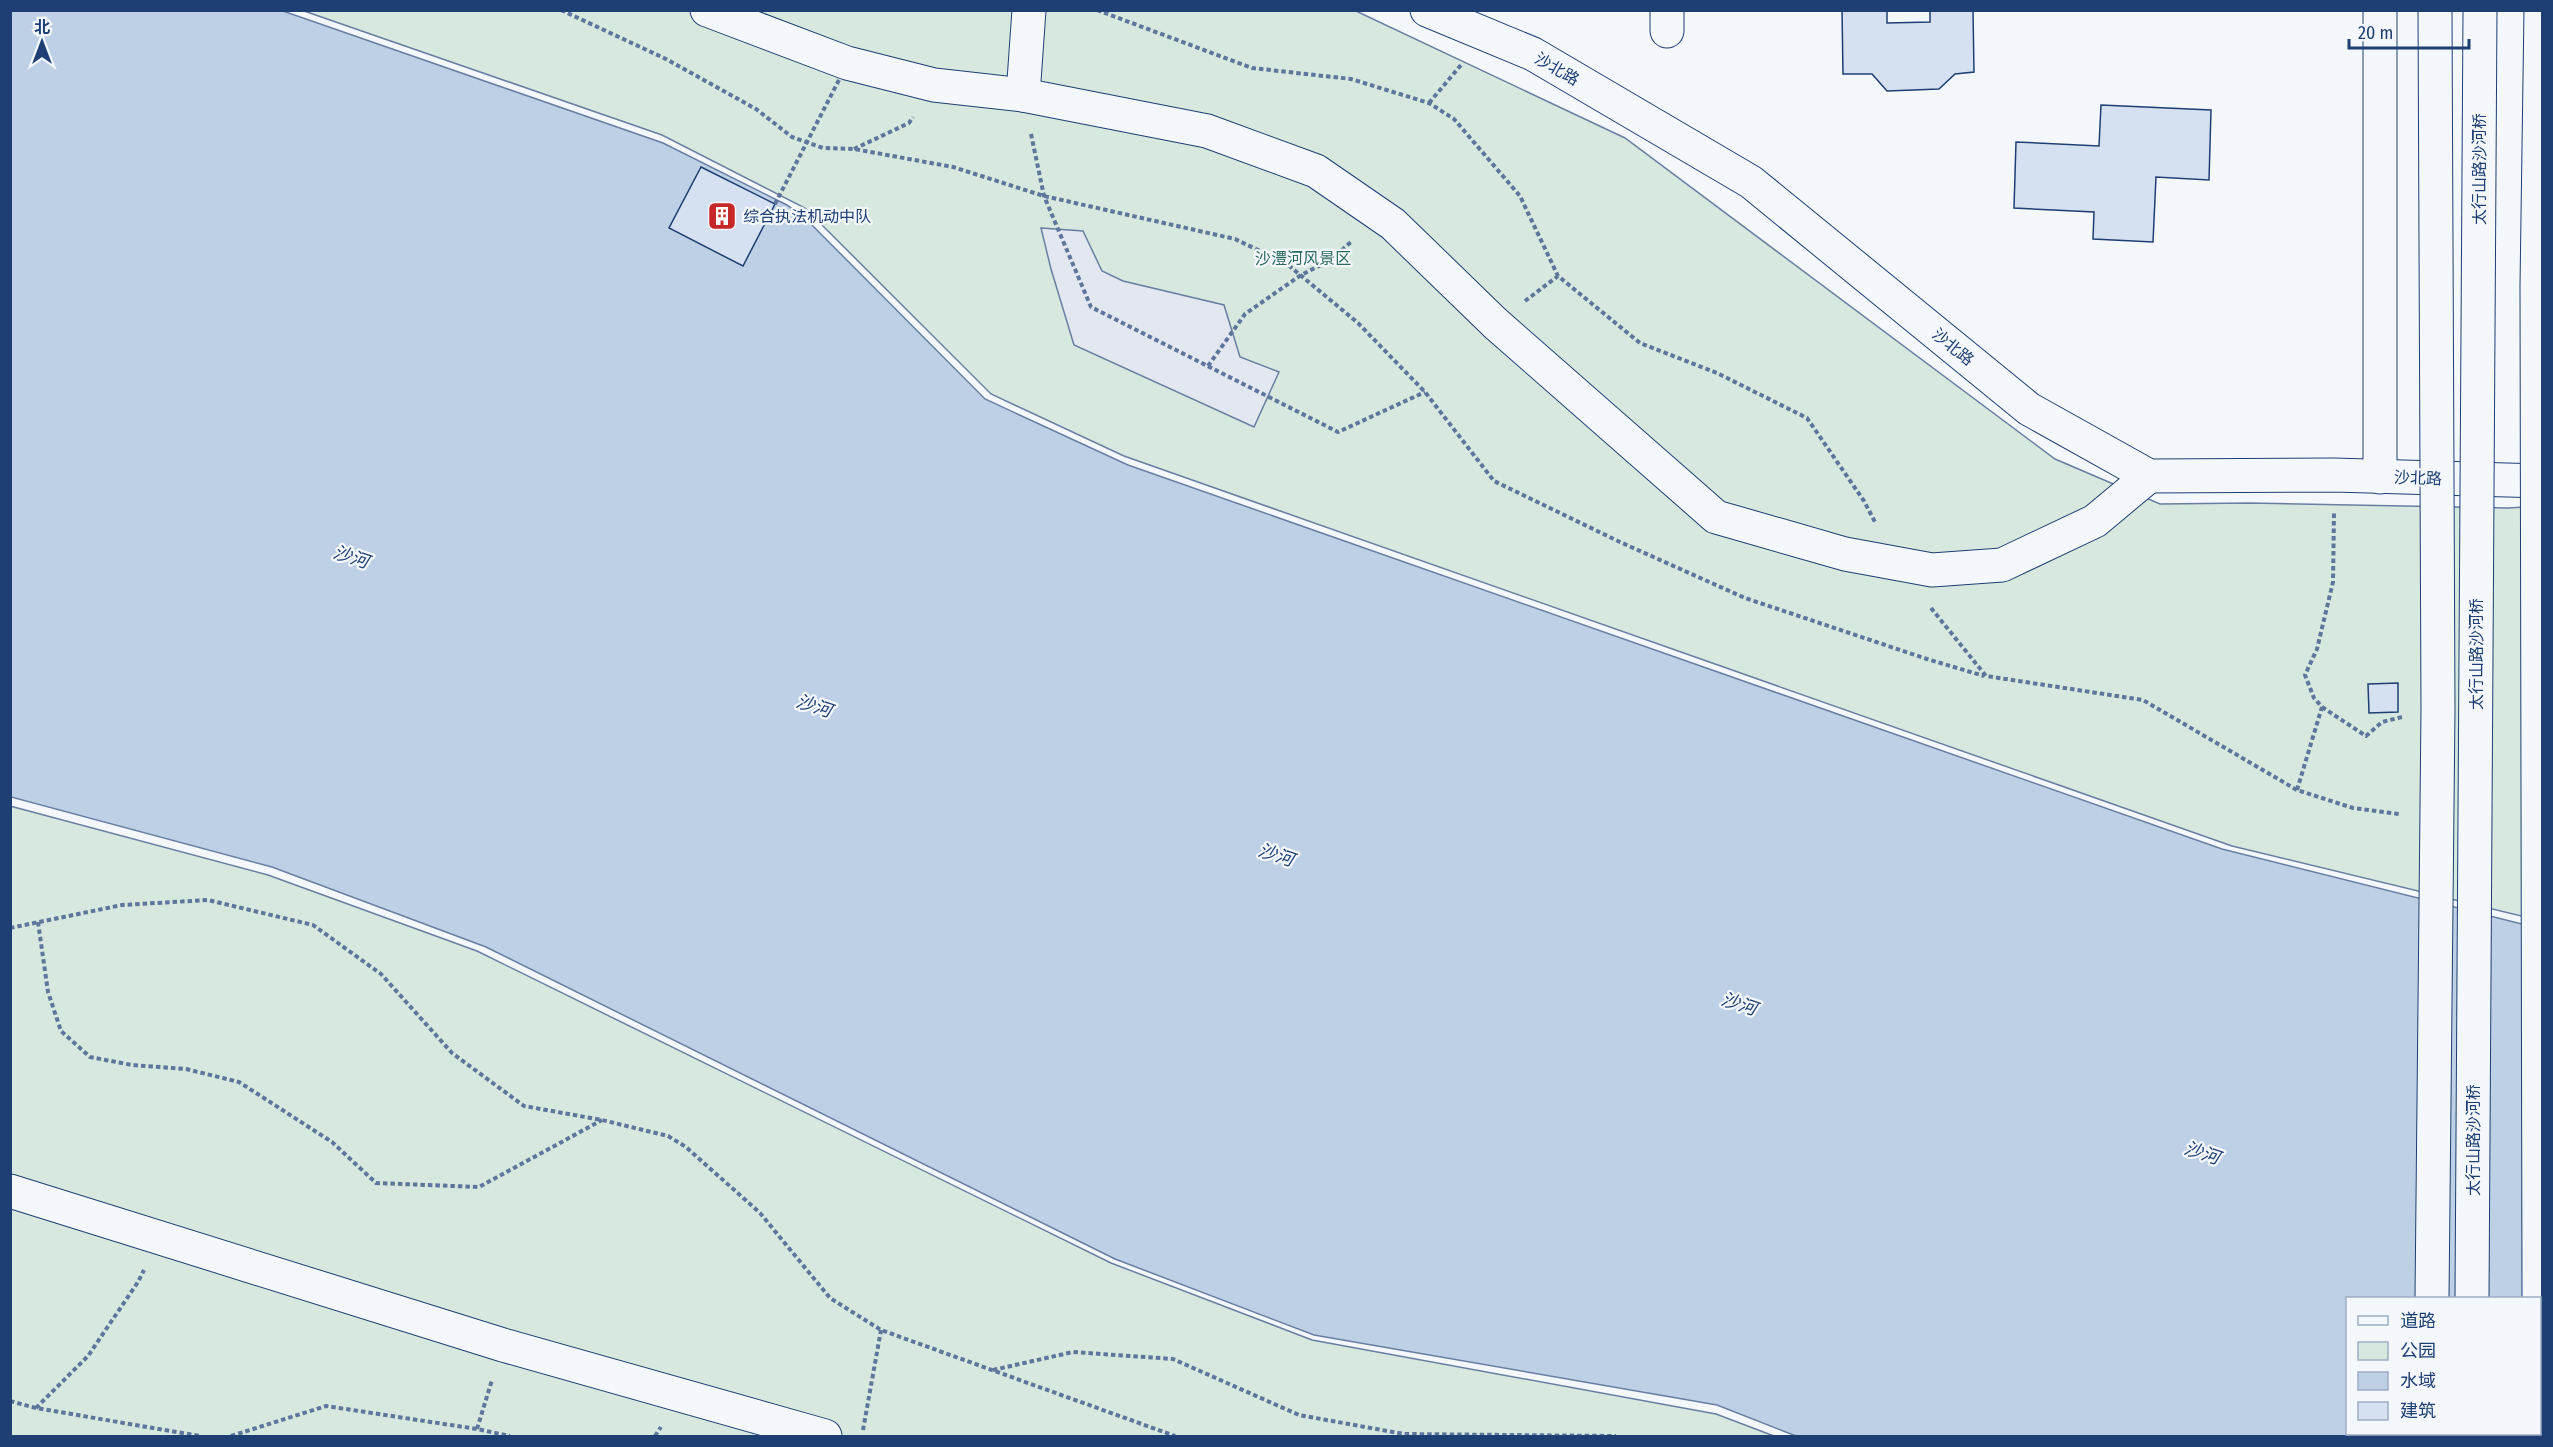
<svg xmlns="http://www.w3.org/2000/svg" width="2553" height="1447" font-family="'Fira Sans Condensed','Noto Sans SC',sans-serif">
  <rect width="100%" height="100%" fill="#f4f7fb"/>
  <g fill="#d7e8df" stroke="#687fa3" stroke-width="1.5">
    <polygon points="304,11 1356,11 1625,138 2055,459 2160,504 2250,503 2508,508 2542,506 2542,921 2232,846 1124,456 991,394 805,208 662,135"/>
    <polygon points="10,806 268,875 477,951 1111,1263 1312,1340 1716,1414 1774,1436 11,1436"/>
  </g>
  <polygon fill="#e3e8f0" stroke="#687fa3" stroke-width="1.5" points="1041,228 1083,231 1102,271 1123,281 1224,305 1240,357 1279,372 1254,427 1074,345 1051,269"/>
  <path fill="#bed0e5" stroke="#687fa3" stroke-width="1.5" fill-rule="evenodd" d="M10,11H283L663,143L787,205L805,218L985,399L1128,465L2222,849L2542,929V1436H1796L1717,1405L1314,1335L1115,1259L486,947L272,867L11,797ZM2348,1298H2540V1434H2348Z"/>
  <g fill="#d5e0f0" stroke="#1d3f73" stroke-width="1.5">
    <polygon points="1842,10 1887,10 1887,23 1930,22 1930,10 1973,10 1974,72 1955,74 1939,89 1887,91 1872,74 1843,74"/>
    <polygon points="2101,105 2211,110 2209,180 2156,177 2153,242 2093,239 2094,212 2014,208 2016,142 2099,146"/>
    <polygon points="701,167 775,204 743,266 669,228"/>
    <polygon points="2398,683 2398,712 2369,713 2368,684"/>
  </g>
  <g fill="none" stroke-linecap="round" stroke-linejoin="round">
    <g stroke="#1d3f73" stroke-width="35">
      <g id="minor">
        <polyline points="707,10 847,63 934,85 1023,95 1207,131 1316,171 1393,224 1495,323 1716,517 1845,554 1932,570 2002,565 2095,521 2149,476"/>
        <polyline points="1427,10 1533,54 1751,182 2029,409 2149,476 2334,475 2542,481"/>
        <polyline points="1667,10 1667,31"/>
        <polyline points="2380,10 2380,477"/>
        <polyline points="1023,95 1029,10"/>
        <polyline points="10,1191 503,1345 825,1436"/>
        <polyline points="2431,1436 2431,1434"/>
      </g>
    </g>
    <g stroke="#1d3f73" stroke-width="35">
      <g id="major">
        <polyline points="2539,1434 2539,1436"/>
        <polyline points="2471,1436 2471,1434"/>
      </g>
    </g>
    <g stroke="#5e769c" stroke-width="4" stroke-dasharray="4.5 3" stroke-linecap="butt">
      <polyline points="561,10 666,59 756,109 792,137 823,148 854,149 953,167 1044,196 1235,239 1287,264 1358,323 1425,392 1494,481 1620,542 1745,598 1927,659 1984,676"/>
      <polyline points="1097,10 1252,68 1351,79 1429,103 1454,119 1520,196 1558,276 1640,343 1717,373 1807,418 1864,501 1875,522"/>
      <polyline points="1429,103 1461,65"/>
      <polyline points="1031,134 1044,196 1091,307 1338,432 1425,392"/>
      <polyline points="854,149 909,123 913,117"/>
      <polyline points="1525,301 1558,276"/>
      <polyline points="1208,366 1245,314 1301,275 1331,260 1352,241"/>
      <polyline points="1931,608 1986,676 2143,700 2297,790 2353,808 2399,814"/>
      <polyline points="2322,707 2366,736 2382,722 2402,717"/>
      <polyline points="2297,790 2322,707 2314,698 2305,675 2317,649 2333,582 2334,512"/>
      <polyline points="38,922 48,992 61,1031 90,1057 132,1065 186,1069 239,1082 332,1142 376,1183 479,1187 602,1120"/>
      <polyline points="10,928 122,905 208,900 313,925 381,974 452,1053 524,1106 602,1120 668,1136 686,1147 760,1213 830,1298 881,1330 1175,1436"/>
      <polyline points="993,1370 1073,1352 1173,1359 1299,1415 1404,1434 1616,1436"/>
      <polyline points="10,1401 36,1408 200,1436"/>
      <polyline points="36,1408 88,1356 138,1282 144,1270"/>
      <polyline points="477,1429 492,1380"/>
      <polyline points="863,1430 881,1330"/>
      <polyline points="231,1436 326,1406 477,1429 510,1436"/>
      <polyline points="655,1436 661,1427"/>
    </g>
    <use href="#minor" stroke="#f4f7fb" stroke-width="33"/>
    <use href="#major" stroke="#f4f7fb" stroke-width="33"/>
    <g stroke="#1d3f73" stroke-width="35" stroke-linecap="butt">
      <polyline id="minor-bridge" points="2432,1298 2438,709 2435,10"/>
    </g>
    <g stroke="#1d3f73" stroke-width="35" stroke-linecap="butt">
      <g id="major-bridge">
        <polyline points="2472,1298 2480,10"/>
        <polyline points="2539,1298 2537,286 2541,10"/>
      </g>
    </g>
    <polyline stroke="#5e769c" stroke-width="4" stroke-dasharray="4.5 3" stroke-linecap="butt" points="775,204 839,80"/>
    <use href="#minor-bridge" stroke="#f4f7fb" stroke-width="33"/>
    <use href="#major-bridge" stroke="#f4f7fb" stroke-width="33"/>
  </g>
  <defs>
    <g id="building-square" transform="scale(1.5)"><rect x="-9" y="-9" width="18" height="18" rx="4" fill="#c62828" stroke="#f4f7fb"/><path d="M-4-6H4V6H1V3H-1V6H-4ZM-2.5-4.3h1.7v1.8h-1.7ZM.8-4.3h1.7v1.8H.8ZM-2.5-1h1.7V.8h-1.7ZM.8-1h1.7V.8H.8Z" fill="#fff"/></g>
  </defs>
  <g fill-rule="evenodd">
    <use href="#building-square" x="722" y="216"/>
  </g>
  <g text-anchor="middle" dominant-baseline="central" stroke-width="4.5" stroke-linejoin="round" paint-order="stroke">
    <g font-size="16" fill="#1d3f73" stroke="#f4f7fb">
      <text transform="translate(1557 69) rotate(30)">沙北路</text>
      <text transform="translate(2479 169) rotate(-90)">太行山路沙河桥</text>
      <text transform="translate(1953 347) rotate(39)">沙北路</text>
      <text transform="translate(2418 478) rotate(2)">沙北路</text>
      <text transform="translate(2476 654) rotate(-90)">太行山路沙河桥</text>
      <text transform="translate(2473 1140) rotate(-90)">太行山路沙河桥</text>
    </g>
    <g font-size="16" fill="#1d3f73" stroke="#f4f7fb" text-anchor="start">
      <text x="743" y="216">综合执法机动中队</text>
    </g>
    <g font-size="16" fill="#2c6c60" stroke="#f4f7fb">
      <text x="1303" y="258">沙澧河风景区</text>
    </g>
    <g font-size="18" font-style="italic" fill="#1d3f73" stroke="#f4f7fb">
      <text transform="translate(351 557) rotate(18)">沙河</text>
      <text transform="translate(814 706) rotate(18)">沙河</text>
      <text transform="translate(1276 855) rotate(18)">沙河</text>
      <text transform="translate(1739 1004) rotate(18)">沙河</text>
      <text transform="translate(2202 1153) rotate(18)">沙河</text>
    </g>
  </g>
  <rect width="2553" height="1447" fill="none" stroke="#1d3f73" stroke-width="24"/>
  <rect x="2346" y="1297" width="195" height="138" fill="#f4f7fb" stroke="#9eadc5" stroke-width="1.5"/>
  <rect x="2358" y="1316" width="30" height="9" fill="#f4f7fb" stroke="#9eadc5" stroke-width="1.5"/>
  <text x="2400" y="1327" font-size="18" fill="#1d3f73">道路</text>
  <rect x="2358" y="1342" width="30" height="18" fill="#d7e8df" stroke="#9eadc5" stroke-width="1.5"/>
  <text x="2400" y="1357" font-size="18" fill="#1d3f73">公园</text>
  <rect x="2358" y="1372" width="30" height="18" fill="#bed0e5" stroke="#9eadc5" stroke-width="1.5"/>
  <text x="2400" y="1387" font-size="18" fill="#1d3f73">水域</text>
  <rect x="2358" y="1402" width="30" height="18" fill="#d5e0f0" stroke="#9eadc5" stroke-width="1.5"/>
  <text x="2400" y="1417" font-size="18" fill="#1d3f73">建筑</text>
  <g transform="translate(42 42)" stroke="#f4f7fb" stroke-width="4.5" paint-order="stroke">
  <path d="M0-4.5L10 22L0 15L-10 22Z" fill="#1d3f73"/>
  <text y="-9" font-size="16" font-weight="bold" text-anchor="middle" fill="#1d3f73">北</text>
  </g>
  <path d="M2349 39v9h120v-9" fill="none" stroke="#1d3f73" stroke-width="3"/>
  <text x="2358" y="39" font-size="18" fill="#1d3f73" stroke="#f4f7fb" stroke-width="4.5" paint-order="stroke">20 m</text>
</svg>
